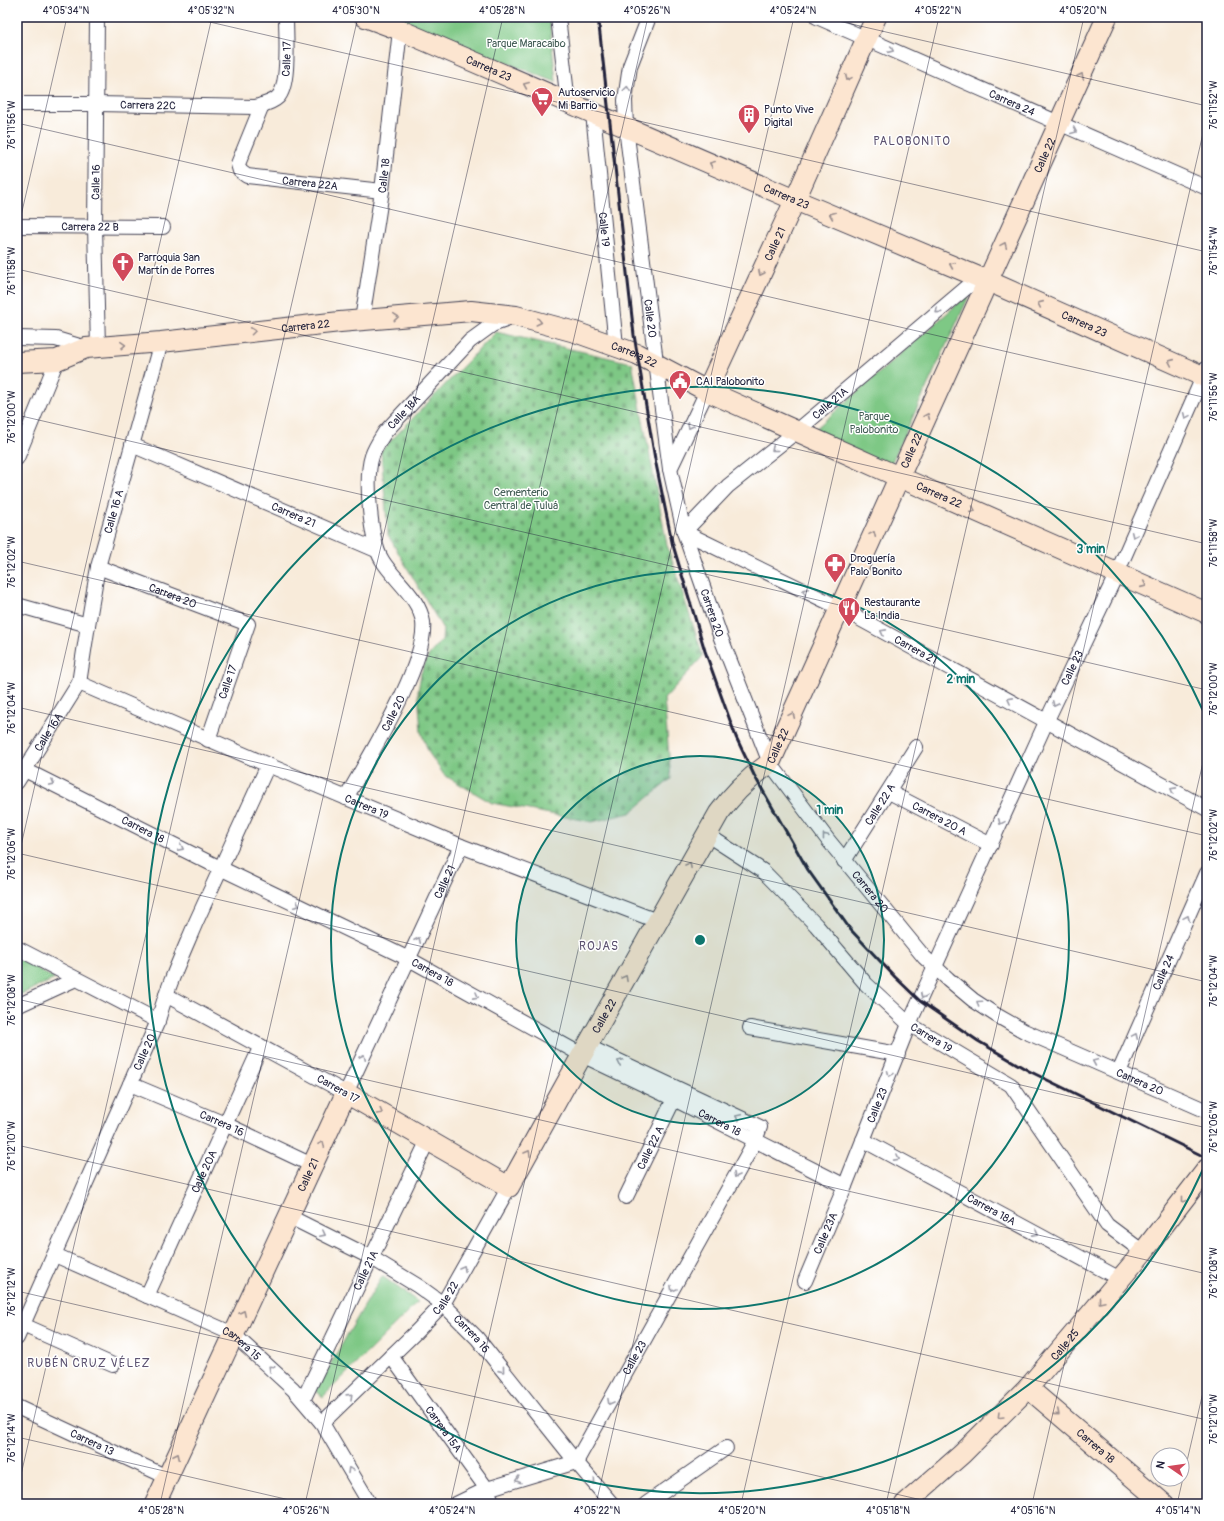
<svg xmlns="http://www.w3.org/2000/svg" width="1224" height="1521" font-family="Pangolin,sans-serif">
  <defs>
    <pattern id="cemetery-stones" width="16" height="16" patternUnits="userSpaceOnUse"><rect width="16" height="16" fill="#7ec885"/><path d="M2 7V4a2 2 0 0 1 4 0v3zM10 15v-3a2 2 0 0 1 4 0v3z" fill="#67a26e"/></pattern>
  </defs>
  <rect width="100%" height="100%" fill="#fff"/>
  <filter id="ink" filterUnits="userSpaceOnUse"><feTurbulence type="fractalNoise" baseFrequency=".025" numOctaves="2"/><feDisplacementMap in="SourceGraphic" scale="8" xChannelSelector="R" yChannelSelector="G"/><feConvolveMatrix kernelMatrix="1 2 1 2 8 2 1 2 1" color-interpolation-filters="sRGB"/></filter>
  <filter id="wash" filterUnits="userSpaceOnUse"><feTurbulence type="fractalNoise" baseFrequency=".012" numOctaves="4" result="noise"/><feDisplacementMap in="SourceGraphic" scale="16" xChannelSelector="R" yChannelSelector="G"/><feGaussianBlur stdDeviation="0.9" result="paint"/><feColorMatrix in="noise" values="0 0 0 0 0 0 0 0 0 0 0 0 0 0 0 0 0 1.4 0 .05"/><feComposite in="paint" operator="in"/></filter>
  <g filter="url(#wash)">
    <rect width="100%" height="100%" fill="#f8ebda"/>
    <g fill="#7ec885" stroke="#507560">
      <polygon points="388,17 549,17 556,82"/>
      <polygon points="971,292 890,466 813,431"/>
      <polygon points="17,957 55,979 17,996"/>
      <polygon points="382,1276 418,1302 323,1397 315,1390"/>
    </g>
    <polygon fill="url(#cemetery-stones)" stroke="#507560" points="496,332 632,363 667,545 703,656 664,699 671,779 630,813 592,822 492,803 444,775 429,753 421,732 418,692 421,673 429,655 442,640 443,629 388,535 381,451"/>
  </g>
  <g filter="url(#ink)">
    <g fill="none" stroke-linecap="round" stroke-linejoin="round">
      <g stroke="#424053" stroke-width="16">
        <g id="street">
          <polyline points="97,17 95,226 98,347"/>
          <polyline points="558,17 568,103"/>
          <path id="s1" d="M649,17L630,66L625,100L626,128L665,432L670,469L684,532L721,638L770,763L828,840L924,957L948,979L973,1000L996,1015L1024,1031L1207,1111"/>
          <path id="s2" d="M817,17L1207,188"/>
          <path id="s3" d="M17,104H97L255,107C262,105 272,103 278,97C290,85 286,36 286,17"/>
          <path id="s4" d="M262,105L238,164L240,171L247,176L382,191"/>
          <path id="s5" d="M593,113L616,346"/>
          <path id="s6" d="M17,226L163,227"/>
          <path id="s7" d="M362,320L382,191L400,30"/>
          <polyline points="17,338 56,339 86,348"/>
          <path id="s8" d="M132,445L376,550"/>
          <polyline points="17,458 57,360"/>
          <polyline points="670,469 707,391"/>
          <path id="s9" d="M684,532L840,608L1207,809"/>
          <path id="s10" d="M684,532L728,486L797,431L979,277"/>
          <path id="s11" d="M98,567L248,624L208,740"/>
          <polyline points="17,605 88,625"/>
          <path id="s12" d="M79,683L268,765L461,846L657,921"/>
          <path id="s13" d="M17,766L220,868L409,959L582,1055L674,1099L845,1186"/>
          <path id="s14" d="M17,782L79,683L88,625L98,567L161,342"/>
          <path id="s15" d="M889,792L991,845"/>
          <path id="s16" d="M346,798C367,760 428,663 423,622C419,597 394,580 382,560C370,541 365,477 372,456C375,447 380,440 385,432L470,341L492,325L514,317"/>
          <path id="s17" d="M706,834L763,871L816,925L866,984L909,1024L1011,1085L1107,1225L1143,1252"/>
          <path id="s18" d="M844,861L916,747"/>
          <polyline points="17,948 158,1021"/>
          <path id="s19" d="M166,995L346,1093L461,846"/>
          <polyline points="17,1006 76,979"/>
          <polyline points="750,1028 898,1054"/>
          <path id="s20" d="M1119,1072L1207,873"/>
          <path id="s21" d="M130,1084L225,1124L312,1165"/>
          <path id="s22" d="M863,1140L1120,1279"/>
          <path id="s23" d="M626,1197L674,1099"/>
          <path id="s24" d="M288,1216L372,1258L418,1286L443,1304L477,1338L576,1462L612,1504"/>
          <path id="s25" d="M55,1255L233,1334L293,1389L322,1423L370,1504"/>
          <path id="s26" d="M805,1281L845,1186L909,1024L1047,720L1117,573L1207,368"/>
          <path id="s27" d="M147,1296L261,1046"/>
          <polyline points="23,1325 113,1365"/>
          <path id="s28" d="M17,1338L158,1021C167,987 182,955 196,922C220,870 244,818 268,765"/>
          <path id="s29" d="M391,1356L487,1489L493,1504"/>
          <path id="s30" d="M303,1400L428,1140"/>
          <path id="s31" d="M17,1407L167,1477"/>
          <path id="s32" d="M322,1423L416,1332L443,1304L509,1187"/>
          <path id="s33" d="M456,1504L487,1489L576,1462L755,1141L760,1127L587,1046"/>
          <polyline points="646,1504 726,1448"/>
        </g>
      </g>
      <g stroke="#424053" stroke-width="22">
        <g id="secondary">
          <path id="s34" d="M365,17L400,30L795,200L988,281L1207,378"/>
          <path id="s35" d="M17,362L57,360L86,348L161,342L340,322L471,311L516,316L575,332L637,354L707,391L899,477L1207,613"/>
          <path id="s36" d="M707,391L795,200L876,17"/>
          <path id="s37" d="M1028,1388L1164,1504"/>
          <path id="s38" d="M155,1504L346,1093L509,1187L582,1055L719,813C734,792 749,778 770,763L1107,17"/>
          <path id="s39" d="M905,1504L962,1454L1028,1388L1143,1252L1207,1169"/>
        </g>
      </g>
      <use href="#street" stroke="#fff" stroke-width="14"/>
      <use href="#secondary" stroke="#fce5d0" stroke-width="20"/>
      <polyline stroke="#22223b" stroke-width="3" points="598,17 634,335 655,459 672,542 705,651 736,737 754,775 808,870 850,929 895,977 920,1001 978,1041 1029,1071 1207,1158"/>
    </g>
    <defs><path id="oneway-chevron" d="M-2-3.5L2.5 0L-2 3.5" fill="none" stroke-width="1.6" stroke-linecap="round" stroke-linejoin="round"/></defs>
    <g stroke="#9c9ca7">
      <use href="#oneway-chevron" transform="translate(891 50) rotate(24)"/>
      <use href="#oneway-chevron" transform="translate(627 89) rotate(-83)"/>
      <use href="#oneway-chevron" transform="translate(1074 131) rotate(23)"/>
      <use href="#oneway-chevron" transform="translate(938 311) rotate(140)"/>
      <use href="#oneway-chevron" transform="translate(1186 416) rotate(114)"/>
      <use href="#oneway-chevron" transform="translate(690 426) rotate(115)"/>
      <use href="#oneway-chevron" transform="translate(774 449) rotate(141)"/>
      <use href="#oneway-chevron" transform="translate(1134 535) rotate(114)"/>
      <use href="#oneway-chevron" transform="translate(805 591) rotate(-154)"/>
      <use href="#oneway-chevron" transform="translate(883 632) rotate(-152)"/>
      <use href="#oneway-chevron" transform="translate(1010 700) rotate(-152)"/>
      <use href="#oneway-chevron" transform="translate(1055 704) rotate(115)"/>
      <use href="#oneway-chevron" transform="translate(52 783) rotate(27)"/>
      <use href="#oneway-chevron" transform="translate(1173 790) rotate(-151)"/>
      <use href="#oneway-chevron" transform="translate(1001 822) rotate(114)"/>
      <use href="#oneway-chevron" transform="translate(825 836) rotate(-128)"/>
      <use href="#oneway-chevron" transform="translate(181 848) rotate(27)"/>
      <use href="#oneway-chevron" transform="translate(297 905) rotate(26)"/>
      <use href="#oneway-chevron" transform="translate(1187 918) rotate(-66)"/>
      <use href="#oneway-chevron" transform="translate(418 940) rotate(-65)"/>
      <use href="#oneway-chevron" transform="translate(476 996) rotate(29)"/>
      <use href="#oneway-chevron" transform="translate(923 996) rotate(115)"/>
      <use href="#oneway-chevron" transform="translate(979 1003) rotate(-145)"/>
      <use href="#oneway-chevron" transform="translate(1135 1036) rotate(-66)"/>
      <use href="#oneway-chevron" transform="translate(363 1057) rotate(-65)"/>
      <use href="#oneway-chevron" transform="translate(620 1062) rotate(-155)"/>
      <use href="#oneway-chevron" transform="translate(1095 1062) rotate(-157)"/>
      <use href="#oneway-chevron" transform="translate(890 1074) rotate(112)"/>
      <use href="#oneway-chevron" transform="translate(738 1117) rotate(-155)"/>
      <use href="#oneway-chevron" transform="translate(897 1158) rotate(28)"/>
      <use href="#oneway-chevron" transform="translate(736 1175) rotate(119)"/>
      <use href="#oneway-chevron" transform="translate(1036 1233) rotate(28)"/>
      <use href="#oneway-chevron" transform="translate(323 1234) rotate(27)"/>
      <use href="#oneway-chevron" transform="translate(463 1268) rotate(-61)"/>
      <use href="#oneway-chevron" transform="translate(673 1289) rotate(119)"/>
      <use href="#oneway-chevron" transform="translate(271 1368) rotate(-137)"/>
      <use href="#oneway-chevron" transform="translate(502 1370) rotate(51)"/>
      <use href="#oneway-chevron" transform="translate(350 1396) rotate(-44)"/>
      <use href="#oneway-chevron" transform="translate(610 1402) rotate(119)"/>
      <use href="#oneway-chevron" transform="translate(350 1470) rotate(-121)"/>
      <use href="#oneway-chevron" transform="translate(518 1480) rotate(163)"/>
      <use href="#oneway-chevron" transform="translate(593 1482) rotate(49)"/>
    </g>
    <g stroke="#9a8d8d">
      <use href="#oneway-chevron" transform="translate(1081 76) rotate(-65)"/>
      <use href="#oneway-chevron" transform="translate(848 78) rotate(114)"/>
      <use href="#oneway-chevron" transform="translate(526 85) rotate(-157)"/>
      <use href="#oneway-chevron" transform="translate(712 164) rotate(-157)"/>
      <use href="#oneway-chevron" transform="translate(832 215) rotate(-157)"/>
      <use href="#oneway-chevron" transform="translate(1004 245) rotate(-66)"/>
      <use href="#oneway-chevron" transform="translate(952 265) rotate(-157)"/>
      <use href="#oneway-chevron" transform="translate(761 273) rotate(115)"/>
      <use href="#oneway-chevron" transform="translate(1040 304) rotate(-156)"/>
      <use href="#oneway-chevron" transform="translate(396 317) rotate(-5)"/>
      <use href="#oneway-chevron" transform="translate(539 322) rotate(14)"/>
      <use href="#oneway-chevron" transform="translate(253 331) rotate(-7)"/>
      <use href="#oneway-chevron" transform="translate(123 345) rotate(-4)"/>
      <use href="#oneway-chevron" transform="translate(1171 362) rotate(-156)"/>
      <use href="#oneway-chevron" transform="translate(927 416) rotate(-66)"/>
      <use href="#oneway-chevron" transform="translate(973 510) rotate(24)"/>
      <use href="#oneway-chevron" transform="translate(873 534) rotate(-66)"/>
      <use href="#oneway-chevron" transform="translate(1144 585) rotate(24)"/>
      <use href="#oneway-chevron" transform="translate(792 715) rotate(-66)"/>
      <use href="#oneway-chevron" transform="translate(689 865) rotate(-61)"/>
      <use href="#oneway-chevron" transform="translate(625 978) rotate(-61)"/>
      <use href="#oneway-chevron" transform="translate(380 1112) rotate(30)"/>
      <use href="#oneway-chevron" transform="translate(322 1144) rotate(-65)"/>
      <use href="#oneway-chevron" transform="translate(528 1153) rotate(-61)"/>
      <use href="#oneway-chevron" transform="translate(1183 1200) rotate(128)"/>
      <use href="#oneway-chevron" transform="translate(1101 1301) rotate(130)"/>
      <use href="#oneway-chevron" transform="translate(243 1313) rotate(-65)"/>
      <use href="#oneway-chevron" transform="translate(1057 1413) rotate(40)"/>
      <use href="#oneway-chevron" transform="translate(1000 1416) rotate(135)"/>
      <use href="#oneway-chevron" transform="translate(177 1456) rotate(-65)"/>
    </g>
  </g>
  <path fill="none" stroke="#22223b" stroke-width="1" stroke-opacity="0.45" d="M188,17L1207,252M821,17L1207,106M17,123L1207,398M17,233L67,17M17,269L1207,544M17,415L1207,690M17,561L1207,836M17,707L1207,982M17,853L1207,1128M17,863L212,17M17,999L1207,1274M17,1145L1207,1420M17,1291L939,1504M17,1437L307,1504M17,1492L358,17M160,1504L503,17M305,1504L648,17M450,1504L794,17M596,1504L939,17M741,1504L1084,17M886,1504L1207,116M1032,1504L1207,745M1177,1504L1207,1375"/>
  <circle cx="700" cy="940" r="184" fill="#0f766e" fill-opacity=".12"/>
  <g fill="none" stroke="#0f766e" stroke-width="2">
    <circle cx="700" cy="940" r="184"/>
    <circle cx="700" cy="940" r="369"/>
    <path d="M1205 1165A553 553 0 1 1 1205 715"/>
  </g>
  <defs>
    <g id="supermarket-pin" transform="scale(1.15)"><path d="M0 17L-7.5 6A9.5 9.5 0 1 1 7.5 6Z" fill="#d1495b" stroke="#fff"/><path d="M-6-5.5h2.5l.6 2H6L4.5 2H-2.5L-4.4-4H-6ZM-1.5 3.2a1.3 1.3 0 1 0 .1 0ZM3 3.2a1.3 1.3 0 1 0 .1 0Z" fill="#fff"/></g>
    <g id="building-pin" transform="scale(1.15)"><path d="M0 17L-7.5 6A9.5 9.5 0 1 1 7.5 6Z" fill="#d1495b" stroke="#fff"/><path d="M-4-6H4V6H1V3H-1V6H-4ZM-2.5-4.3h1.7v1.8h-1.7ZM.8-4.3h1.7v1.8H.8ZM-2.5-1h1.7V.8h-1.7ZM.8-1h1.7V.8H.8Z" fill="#fff"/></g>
    <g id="church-pin" transform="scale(1.15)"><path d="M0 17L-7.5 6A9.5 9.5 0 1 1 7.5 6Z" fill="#d1495b" stroke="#fff"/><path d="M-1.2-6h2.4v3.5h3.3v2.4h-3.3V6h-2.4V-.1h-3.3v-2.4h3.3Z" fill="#fff"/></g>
    <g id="civic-pin" transform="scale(1.15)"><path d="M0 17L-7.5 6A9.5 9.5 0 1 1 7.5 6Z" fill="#d1495b" stroke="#fff"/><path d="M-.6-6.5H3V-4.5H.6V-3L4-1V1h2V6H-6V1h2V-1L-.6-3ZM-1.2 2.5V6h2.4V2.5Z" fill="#fff"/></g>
    <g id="pharmacy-pin" transform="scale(1.15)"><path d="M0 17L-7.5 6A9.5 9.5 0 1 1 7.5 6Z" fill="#d1495b" stroke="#fff"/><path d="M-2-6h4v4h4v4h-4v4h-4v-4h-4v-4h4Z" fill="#fff"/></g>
    <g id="restaurant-pin" transform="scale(1.15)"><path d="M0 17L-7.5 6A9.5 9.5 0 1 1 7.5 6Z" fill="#d1495b" stroke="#fff"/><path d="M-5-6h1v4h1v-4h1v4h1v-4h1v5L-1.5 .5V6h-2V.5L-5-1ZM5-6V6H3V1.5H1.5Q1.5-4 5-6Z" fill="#fff"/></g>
  </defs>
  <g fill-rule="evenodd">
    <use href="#supermarket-pin" x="542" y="98"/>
    <use href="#building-pin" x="749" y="115"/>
    <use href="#church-pin" x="123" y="263"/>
    <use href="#civic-pin" x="680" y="381"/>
    <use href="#pharmacy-pin" x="835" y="564"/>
    <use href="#restaurant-pin" x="849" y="608"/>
  </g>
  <g text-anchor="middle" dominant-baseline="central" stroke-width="3" stroke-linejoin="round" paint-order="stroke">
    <g font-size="11" fill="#425c55" stroke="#fff">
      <text x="526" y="43">Parque Maracaibo</text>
      <text x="874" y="416">Parque<tspan x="874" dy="13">Palobonito</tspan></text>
      <text x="521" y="492">Cementerio<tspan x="521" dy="13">Central de Tuluá</tspan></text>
    </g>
    <g font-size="11" fill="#22223b" stroke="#fff">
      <text stroke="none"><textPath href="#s3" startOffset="303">Calle 17</textPath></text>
      <text stroke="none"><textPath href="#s34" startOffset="134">Carrera 23</textPath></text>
      <text stroke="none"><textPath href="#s2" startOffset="213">Carrera 24</textPath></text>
      <text stroke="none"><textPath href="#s3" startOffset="131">Carrera 22C</textPath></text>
      <text stroke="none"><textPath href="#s38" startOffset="1809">Calle 22</textPath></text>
      <text stroke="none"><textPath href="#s7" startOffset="146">Calle 18</textPath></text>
      <text transform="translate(96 182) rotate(-89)">Calle 16</text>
      <text stroke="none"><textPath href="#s4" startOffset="143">Carrera 22A</textPath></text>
      <text stroke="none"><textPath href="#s34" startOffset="458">Carrera 23</textPath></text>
      <text stroke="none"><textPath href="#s6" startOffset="73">Carrera 22 B</textPath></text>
      <text stroke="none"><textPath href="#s5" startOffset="117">Calle 19</textPath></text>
      <text stroke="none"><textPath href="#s36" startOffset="162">Calle 21</textPath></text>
      <text stroke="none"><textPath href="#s1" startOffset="307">Calle 20</textPath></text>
      <text stroke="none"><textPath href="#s34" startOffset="782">Carrera 23</textPath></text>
      <text stroke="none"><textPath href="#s35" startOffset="292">Carrera 22</textPath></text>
      <text stroke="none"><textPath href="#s35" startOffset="628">Carrera 22</textPath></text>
      <text stroke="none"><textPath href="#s10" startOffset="195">Calle 21A</textPath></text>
      <text stroke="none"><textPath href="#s16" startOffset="430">Calle 18A</textPath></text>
      <text stroke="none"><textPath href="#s38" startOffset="1485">Calle 22</textPath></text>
      <text stroke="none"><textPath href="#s35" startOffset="964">Carrera 22</textPath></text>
      <text stroke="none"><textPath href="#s14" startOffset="292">Calle 16 A</textPath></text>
      <text stroke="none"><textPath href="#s8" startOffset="176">Carrera 21</textPath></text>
      <text stroke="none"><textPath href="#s11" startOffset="80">Carrera 20</textPath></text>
      <text stroke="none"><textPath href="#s1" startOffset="609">Carrera 20</textPath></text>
      <text stroke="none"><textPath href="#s9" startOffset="260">Carrera 21</textPath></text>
      <text stroke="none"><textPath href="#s26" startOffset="669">Calle 23</textPath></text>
      <text transform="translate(228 682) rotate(-71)">Calle 17</text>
      <text stroke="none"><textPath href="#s16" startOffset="97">Calle 20</textPath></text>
      <text stroke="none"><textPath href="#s14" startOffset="59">Calle 16A</textPath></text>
      <text stroke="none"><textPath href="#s38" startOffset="1161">Calle 22</textPath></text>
      <text stroke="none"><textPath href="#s18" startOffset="67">Calle 22 A</textPath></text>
      <text stroke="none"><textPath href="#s12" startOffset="313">Carrera 19</textPath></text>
      <text stroke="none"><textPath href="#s15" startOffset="57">Carrera 20 A</textPath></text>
      <text stroke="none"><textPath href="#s13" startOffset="141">Carrera 18</textPath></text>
      <text stroke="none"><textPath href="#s19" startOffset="438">Calle 21</textPath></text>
      <text stroke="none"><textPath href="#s1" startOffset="933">Carrera 20</textPath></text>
      <text stroke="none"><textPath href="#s13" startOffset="464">Carrera 18</textPath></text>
      <text stroke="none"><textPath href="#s20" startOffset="109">Calle 24</textPath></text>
      <text stroke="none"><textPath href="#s38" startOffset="837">Calle 22</textPath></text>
      <text stroke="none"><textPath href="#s17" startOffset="306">Carrera 19</textPath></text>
      <text stroke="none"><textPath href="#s28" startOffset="313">Calle 20</textPath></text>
      <text stroke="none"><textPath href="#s1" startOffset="1269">Carrera 20</textPath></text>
      <text transform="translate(338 1089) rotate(29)">Carrera 17</text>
      <text stroke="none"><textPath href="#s26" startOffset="190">Calle 23</textPath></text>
      <text stroke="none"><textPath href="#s21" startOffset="100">Carrera 16</textPath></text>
      <text stroke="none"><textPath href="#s13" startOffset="788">Carrera 18</textPath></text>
      <text stroke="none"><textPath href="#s23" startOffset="55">Calle 22 A</textPath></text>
      <text stroke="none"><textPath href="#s27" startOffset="137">Calle 20A</textPath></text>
      <text stroke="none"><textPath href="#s38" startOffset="363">Calle 21</textPath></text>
      <text stroke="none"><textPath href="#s22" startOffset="146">Carrera 18A</textPath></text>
      <text stroke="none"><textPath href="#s26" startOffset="52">Calle 23A</textPath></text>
      <text stroke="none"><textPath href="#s30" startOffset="144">Calle 21A</textPath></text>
      <text stroke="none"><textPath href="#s32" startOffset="176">Calle 22</textPath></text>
      <text stroke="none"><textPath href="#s24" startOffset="220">Carrera 16</textPath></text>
      <text stroke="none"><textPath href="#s25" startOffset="207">Carrera 15</textPath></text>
      <text stroke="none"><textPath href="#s39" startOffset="226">Calle 25</textPath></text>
      <text stroke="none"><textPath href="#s33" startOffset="247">Calle 23</textPath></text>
      <text stroke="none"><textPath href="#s29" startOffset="90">Carrera 15A</textPath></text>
      <text stroke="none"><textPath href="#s31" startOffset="83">Carrera 13</textPath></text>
      <text stroke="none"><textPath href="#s37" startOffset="89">Carrera 18</textPath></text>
    </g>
    <g font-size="11" fill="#22223b" stroke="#fff" text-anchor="start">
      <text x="558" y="92">Autoservicio<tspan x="558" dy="13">Mi Barrio</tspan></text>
      <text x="764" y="109">Punto Vive<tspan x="764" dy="13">Digital</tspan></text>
      <text x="138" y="257">Parroquia San<tspan x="138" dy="13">Martín de Porres</tspan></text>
      <text x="696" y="381">CAI Palobonito</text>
      <text x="850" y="558">Droguería<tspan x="850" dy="13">Palo Bonito</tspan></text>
      <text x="864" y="602">Restaurante<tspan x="864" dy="13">La India</tspan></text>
    </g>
    <g font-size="12" letter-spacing="1" fill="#5b516f" stroke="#fff">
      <text x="912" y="141">PALOBONITO</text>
      <text x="599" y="946">ROJAS</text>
      <text x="89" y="1363">RUBÉN CRUZ VÉLEZ</text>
    </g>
  </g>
  <circle cx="700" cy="940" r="6" fill="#0f766e" stroke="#fff" stroke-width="2"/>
  <g font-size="12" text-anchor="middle" font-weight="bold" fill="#0f766e" stroke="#fff" stroke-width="3" stroke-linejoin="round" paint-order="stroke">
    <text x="1091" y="553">3 min</text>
    <text x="961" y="683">2 min</text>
    <text x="830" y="814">1 min</text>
  </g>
  <rect width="1224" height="1521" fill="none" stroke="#fff" stroke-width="44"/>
  <g transform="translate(1170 1467) rotate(283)"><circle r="19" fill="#ffffff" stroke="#a7a7b1"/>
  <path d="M0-3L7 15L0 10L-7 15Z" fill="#d1495b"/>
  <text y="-6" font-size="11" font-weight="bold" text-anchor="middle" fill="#22223b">N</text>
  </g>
  <rect x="22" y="22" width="1180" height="1477" fill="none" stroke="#22223b" stroke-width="1.5"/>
  <g font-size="10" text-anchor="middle" fill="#22223b">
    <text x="66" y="14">4°05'34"N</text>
    <text x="211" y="14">4°05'32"N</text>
    <text x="356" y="14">4°05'30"N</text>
    <text x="502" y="14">4°05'28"N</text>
    <text x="647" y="14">4°05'26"N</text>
    <text x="793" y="14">4°05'24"N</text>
    <text x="938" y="14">4°05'22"N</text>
    <text x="1083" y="14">4°05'20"N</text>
    <text transform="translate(1213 105) rotate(-90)" y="4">76°11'52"W</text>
    <text transform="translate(11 125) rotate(-90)" y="4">76°11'56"W</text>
    <text transform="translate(1213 251) rotate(-90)" y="4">76°11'54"W</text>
    <text transform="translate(11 271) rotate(-90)" y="4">76°11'58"W</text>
    <text transform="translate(1213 397) rotate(-90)" y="4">76°11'56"W</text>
    <text transform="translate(11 417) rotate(-90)" y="4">76°12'00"W</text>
    <text transform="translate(1213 543) rotate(-90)" y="4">76°11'58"W</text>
    <text transform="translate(11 562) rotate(-90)" y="4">76°12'02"W</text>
    <text transform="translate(1213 689) rotate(-90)" y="4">76°12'00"W</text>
    <text transform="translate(11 708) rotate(-90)" y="4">76°12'04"W</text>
    <text transform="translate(1213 835) rotate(-90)" y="4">76°12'02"W</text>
    <text transform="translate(11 854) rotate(-90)" y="4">76°12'06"W</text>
    <text transform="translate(1213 981) rotate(-90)" y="4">76°12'04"W</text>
    <text transform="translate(11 1000) rotate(-90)" y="4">76°12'08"W</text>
    <text transform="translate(1213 1127) rotate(-90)" y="4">76°12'06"W</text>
    <text transform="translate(11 1146) rotate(-90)" y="4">76°12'10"W</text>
    <text transform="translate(1213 1273) rotate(-90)" y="4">76°12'08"W</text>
    <text transform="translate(11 1292) rotate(-90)" y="4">76°12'12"W</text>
    <text transform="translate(1213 1419) rotate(-90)" y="4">76°12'10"W</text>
    <text transform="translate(11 1438) rotate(-90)" y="4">76°12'14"W</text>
    <text x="161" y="1514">4°05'28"N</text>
    <text x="306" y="1514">4°05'26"N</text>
    <text x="452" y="1514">4°05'24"N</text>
    <text x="597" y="1514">4°05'22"N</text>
    <text x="742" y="1514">4°05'20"N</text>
    <text x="888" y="1514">4°05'18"N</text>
    <text x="1033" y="1514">4°05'16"N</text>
    <text x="1178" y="1514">4°05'14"N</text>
  </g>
</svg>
